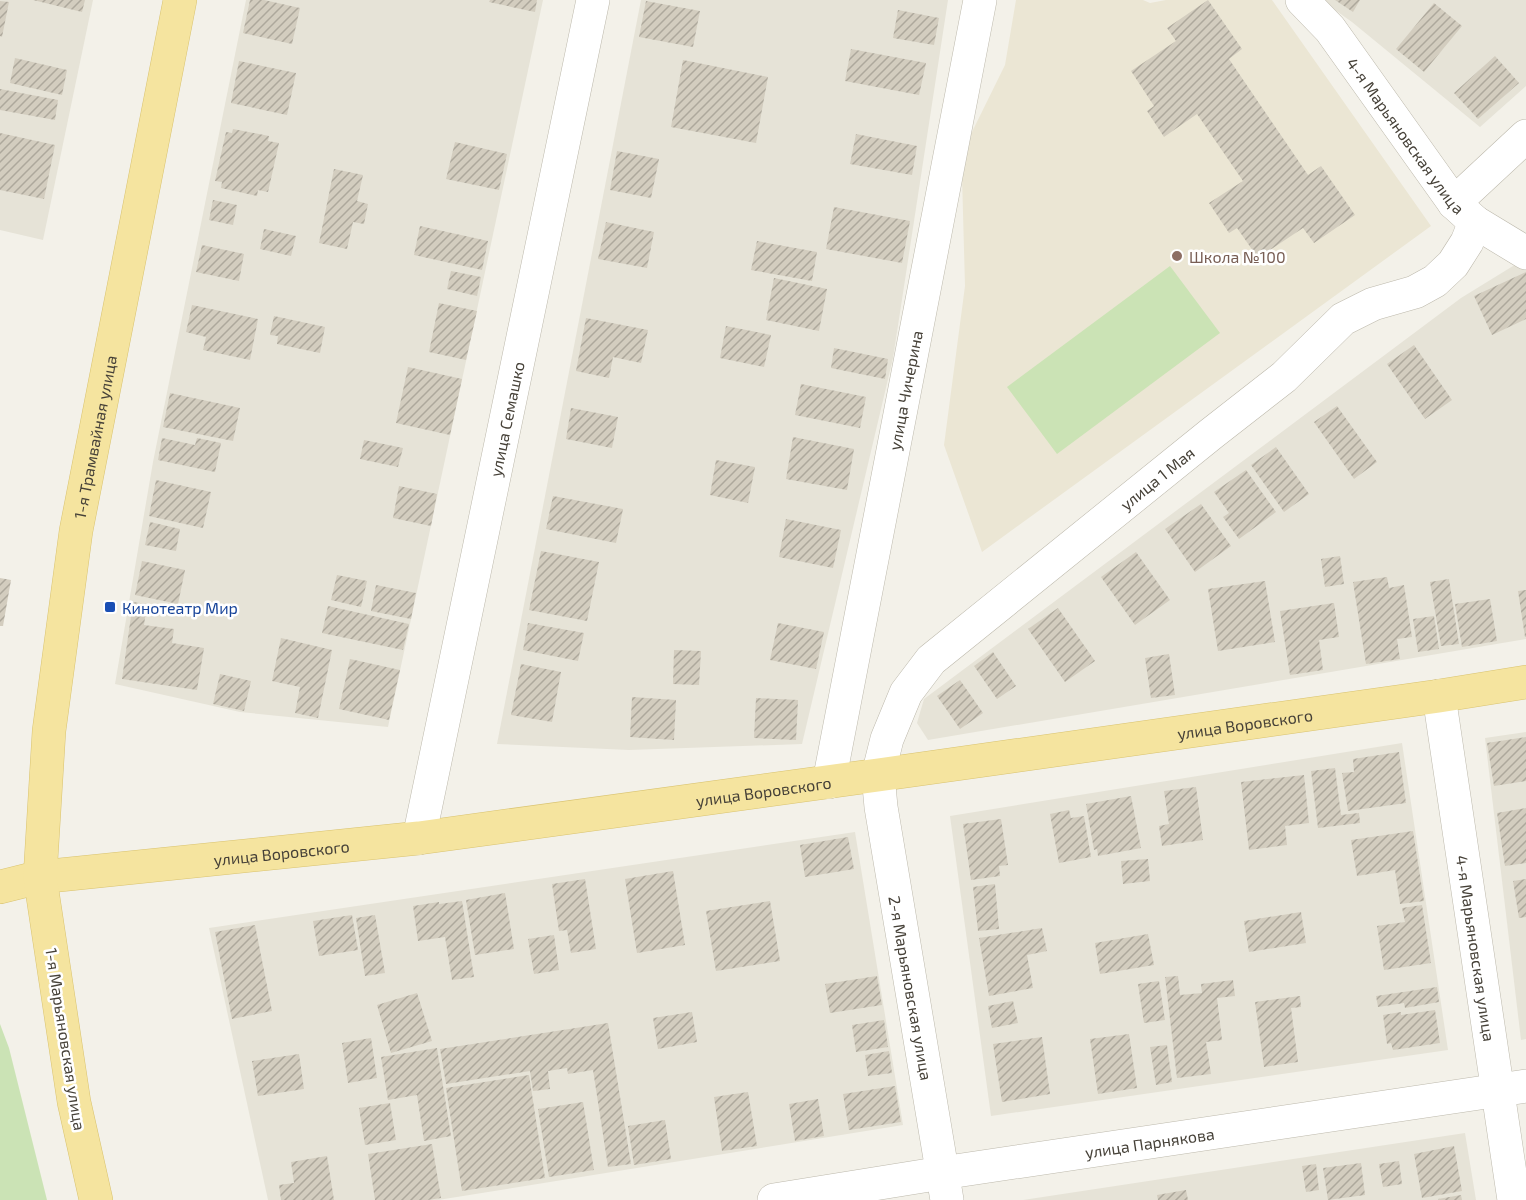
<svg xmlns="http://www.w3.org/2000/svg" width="1526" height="1200" font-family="'Exo 2',sans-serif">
  <defs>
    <pattern id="building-hatch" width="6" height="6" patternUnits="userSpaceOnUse" patternTransform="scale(1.5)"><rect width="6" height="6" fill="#d3cdbf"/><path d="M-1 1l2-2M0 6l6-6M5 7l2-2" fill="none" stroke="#ada89c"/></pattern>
  </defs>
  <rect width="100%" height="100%" fill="#f3f1e9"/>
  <g fill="#e6e3d7">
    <polygon points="0,0 93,0 43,240 0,230"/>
    <polygon points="246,0 543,0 388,727 240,712 115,684 153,462"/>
    <polygon points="641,0 948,0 893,358 802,744 629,750 497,744"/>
    <polygon points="1321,0 1526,0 1526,86 1480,127 1352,22"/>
    <polygon points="1526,258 1526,639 928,740 917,723 924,699 1461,298"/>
    <polygon points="1526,732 1526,1039 1521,1040 1485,738"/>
    <polygon points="1402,743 1448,1050 991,1116 950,816"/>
    <polygon points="855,832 903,1125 438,1200 268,1200 209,928"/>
    <polygon points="1465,1133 1476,1200 1023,1200"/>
  </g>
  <polygon fill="#ebe6d4" points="1016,0 1143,0 1150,3 1166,0 1272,0 1431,226 982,552 944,445 965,286 962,176 971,134 1005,65"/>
  <g fill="#cbe3b5">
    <polygon points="1170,266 1220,333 1057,454 1007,387"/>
    <polygon points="0,1024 9,1048 47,1200 0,1200"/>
  </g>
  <g fill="url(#building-hatch)">
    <polygon points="33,0 85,0 82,12"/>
    <polygon points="250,0 264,0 300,8 292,44 243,33"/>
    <polygon points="490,0 537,0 535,12 489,2"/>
    <polygon points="1208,0 1242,49 1229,59 1308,175 1321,166 1355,215 1314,243 1303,228 1258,258 1237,228 1229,233 1209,203 1243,181 1197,114 1164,137 1147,111 1154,106 1131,71 1176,41 1167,28"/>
    <polygon points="1335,0 1360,0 1353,12"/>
    <polygon points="0,1 9,2 2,37 0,36"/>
    <polygon points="646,1 700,11 693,47 639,37"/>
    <polygon points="1434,3 1462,26 1424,72 1396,49"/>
    <polygon points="898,10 939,18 934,45 893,38"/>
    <polygon points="851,49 926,63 919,95 845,81"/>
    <polygon points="1495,56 1519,83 1478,119 1454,93"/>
    <polygon points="15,58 67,70 62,95 10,83"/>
    <polygon points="683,60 768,77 756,143 671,127"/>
    <polygon points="239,61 296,73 287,115 231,103"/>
    <polygon points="0,89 58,100 55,120 0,110"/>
    <polygon points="233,129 269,136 268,141 279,143 268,192 258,190 257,196 221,188 222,182 215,181 226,132 232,133"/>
    <polygon points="0,133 55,145 44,199 0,190"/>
    <polygon points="856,134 917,146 912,175 850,164"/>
    <polygon points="455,142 507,154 499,190 446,179"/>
    <polygon points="617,151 659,159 651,198 610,190"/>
    <polygon points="334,169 363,175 357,201 368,204 364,224 353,222 347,249 319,243"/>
    <polygon points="213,200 237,205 233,225 209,220"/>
    <polygon points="834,207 910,221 902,263 826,249"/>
    <polygon points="606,222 654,232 647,268 598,259"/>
    <polygon points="420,226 488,241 482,270 414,255"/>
    <polygon points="264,229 296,236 291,256 260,249"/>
    <polygon points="757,241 817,252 812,281 751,270"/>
    <polygon points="202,245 244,254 239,281 196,272"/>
    <polygon points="451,271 481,277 477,296 447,289"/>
    <polygon points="1526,272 1526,319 1492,335 1474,296"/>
    <polygon points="774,278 827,289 819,331 766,320"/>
    <polygon points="439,303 477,311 466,360 429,352"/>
    <polygon points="192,305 258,319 250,360 203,350 206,337 186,332"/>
    <polygon points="274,316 325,327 320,353 277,344 278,336 270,335"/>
    <polygon points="586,318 648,330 641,363 613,357 609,378 576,371"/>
    <polygon points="726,326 771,335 764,367 720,358"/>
    <polygon points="1414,345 1452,400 1425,419 1387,364"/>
    <polygon points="834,348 888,359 885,379 831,368"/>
    <polygon points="408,367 462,379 450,435 396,423"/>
    <polygon points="801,384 866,397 860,428 795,415"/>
    <polygon points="170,393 240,408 233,441 163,427"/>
    <polygon points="1337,406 1377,462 1354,479 1314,422"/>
    <polygon points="571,408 618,417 612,448 566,439"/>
    <polygon points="793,437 854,449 847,490 786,479"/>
    <polygon points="162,438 195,445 197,438 221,443 215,472 158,460"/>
    <polygon points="364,440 403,448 398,467 360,459"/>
    <polygon points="1276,447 1309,494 1284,512 1251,465"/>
    <polygon points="716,460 755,467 748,503 710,495"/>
    <polygon points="1246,470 1276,512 1239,539 1223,517 1229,513 1214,492"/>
    <polygon points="156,480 211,492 203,528 149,516"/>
    <polygon points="399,486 437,494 431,526 393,518"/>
    <polygon points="553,496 623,509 616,543 546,529"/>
    <polygon points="1201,504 1231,546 1195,572 1165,529"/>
    <polygon points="786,519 841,530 833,568 779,557"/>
    <polygon points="150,522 180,529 176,551 145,545"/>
    <polygon points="541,551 599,562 587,621 529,610"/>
    <polygon points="1136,552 1170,600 1135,625 1101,577"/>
    <polygon points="1340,556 1344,584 1325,587 1321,559"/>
    <polygon points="142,561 185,570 178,604 135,595"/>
    <polygon points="337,575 367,581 361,607 331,600"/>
    <polygon points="1387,577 1389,588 1404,585 1412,637 1397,639 1400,659 1366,664 1353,582"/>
    <polygon points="0,578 11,580 3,626 0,626"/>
    <polygon points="1449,579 1459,644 1441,646 1430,582"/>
    <polygon points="1265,581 1275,642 1218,651 1208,589"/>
    <polygon points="376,585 416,593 411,619 371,611"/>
    <polygon points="1526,590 1526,637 1525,637 1518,591"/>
    <polygon points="1490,599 1497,641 1462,647 1455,604"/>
    <polygon points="133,602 147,604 144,625 174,629 172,643 204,648 197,690 122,679"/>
    <polygon points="1334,603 1339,637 1319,640 1323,670 1290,675 1280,611"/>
    <polygon points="328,606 409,624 403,650 322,633"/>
    <polygon points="1058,608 1095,661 1065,682 1028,629"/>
    <polygon points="1434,616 1439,649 1418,652 1413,619"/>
    <polygon points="528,623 584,633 578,661 523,650"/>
    <polygon points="778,623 824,632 816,669 770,660"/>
    <polygon points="281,638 332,650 318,718 295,713 300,687 272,681"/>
    <polygon points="674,650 701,651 699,685 673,684"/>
    <polygon points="993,652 1016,686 997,699 974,666"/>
    <polygon points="1169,654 1175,695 1151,698 1145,658"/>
    <polygon points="350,659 400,670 389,720 339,709"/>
    <polygon points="521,664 561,672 552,722 511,715"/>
    <polygon points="220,674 251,681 244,711 213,704"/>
    <polygon points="960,680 983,713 960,729 937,696"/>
    <polygon points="632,697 676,700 674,740 630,737"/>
    <polygon points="756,698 798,700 796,740 754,738"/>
    <polygon points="1526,737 1526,781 1494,786 1487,743"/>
    <polygon points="1399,752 1406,803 1348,811 1342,773 1354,772 1353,759"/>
    <polygon points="1335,768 1341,815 1359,813 1360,823 1318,828 1311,771"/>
    <polygon points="1304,775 1309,823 1285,826 1287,845 1249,850 1241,782"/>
    <polygon points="1196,787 1203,840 1162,846 1159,826 1169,824 1164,791"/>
    <polygon points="1131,796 1141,848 1098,856 1097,849 1094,850 1086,804"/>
    <polygon points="1526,808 1526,863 1505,866 1497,813"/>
    <polygon points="1069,810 1071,818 1084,816 1091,857 1059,863 1050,814"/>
    <polygon points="1001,819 1008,865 999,866 1000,876 971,880 963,824"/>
    <polygon points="1413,831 1424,901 1400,904 1395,870 1357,876 1351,840"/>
    <polygon points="848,837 854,869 805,877 800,845"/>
    <polygon points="1148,859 1150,881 1123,884 1121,861"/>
    <polygon points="673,871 685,945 637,953 625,879"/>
    <polygon points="585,879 596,949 571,953 567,930 559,931 552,884"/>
    <polygon points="1526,879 1526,917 1519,918 1513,881"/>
    <polygon points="995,884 999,929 978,931 973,887"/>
    <polygon points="505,893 514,949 475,955 466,900"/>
    <polygon points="462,901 474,977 452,980 445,937 418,941 413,906 439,902 439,904"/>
    <polygon points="770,901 780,961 716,971 706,911"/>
    <polygon points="1422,905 1431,963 1384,970 1377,926 1405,922 1402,908"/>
    <polygon points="1301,912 1306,943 1249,952 1244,921"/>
    <polygon points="352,915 358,950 319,956 313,921"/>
    <polygon points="375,915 385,973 365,976 356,918"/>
    <polygon points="255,925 272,1011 232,1019 215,932"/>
    <polygon points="1042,928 1047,951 1027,955 1033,988 989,996 979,938"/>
    <polygon points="1148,934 1154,965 1100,974 1095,943"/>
    <polygon points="554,935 559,970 534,974 528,939"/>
    <polygon points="877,976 882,1005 830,1013 825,984"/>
    <polygon points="1178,976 1180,995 1202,993 1201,984 1233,980 1235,996 1217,998 1222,1040 1206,1042 1211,1074 1177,1078 1165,977"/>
    <polygon points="1159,981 1165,1020 1144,1023 1138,984"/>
    <polygon points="1437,987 1439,1002 1405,1008 1404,1003 1378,1007 1376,996"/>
    <polygon points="417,993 432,1041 391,1053 377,1005"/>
    <polygon points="1300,996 1301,1007 1291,1008 1298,1062 1264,1067 1255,1002"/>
    <polygon points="1013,1001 1018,1023 992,1028 988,1006"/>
    <polygon points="1435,1010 1440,1043 1393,1050 1391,1043 1387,1044 1383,1015 1401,1012 1401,1015"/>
    <polygon points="692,1012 697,1042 658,1049 653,1018"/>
    <polygon points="884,1020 888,1047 856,1052 852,1025"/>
    <polygon points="608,1023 631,1164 608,1167 593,1070 568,1074 567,1068 548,1071 550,1089 533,1091 530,1071 446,1084 440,1049"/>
    <polygon points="1129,1034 1137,1088 1098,1094 1090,1039"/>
    <polygon points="1042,1037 1050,1094 1002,1102 993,1044"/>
    <polygon points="371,1038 377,1078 348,1083 342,1043"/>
    <polygon points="1167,1045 1172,1082 1156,1085 1150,1047"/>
    <polygon points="437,1048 451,1136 424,1141 417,1095 388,1100 381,1057"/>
    <polygon points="889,1051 892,1073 868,1076 865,1055"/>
    <polygon points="299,1054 304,1089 258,1096 252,1061"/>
    <polygon points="529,1075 545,1178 462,1191 446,1088"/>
    <polygon points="895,1086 901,1122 849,1130 843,1094"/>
    <polygon points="748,1092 757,1146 722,1151 714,1097"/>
    <polygon points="818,1099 824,1136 795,1141 789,1104"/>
    <polygon points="583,1102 594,1170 549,1177 538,1109"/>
    <polygon points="390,1103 396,1140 365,1145 359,1108"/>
    <polygon points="665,1120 671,1159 634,1165 628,1126"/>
    <polygon points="432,1144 441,1198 428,1200 375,1200 368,1154"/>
    <polygon points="1454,1146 1462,1191 1422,1198 1414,1154"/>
    <polygon points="327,1156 334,1200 281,1200 279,1185 294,1183 291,1162"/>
    <polygon points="1399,1161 1402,1184 1383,1187 1379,1164"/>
    <polygon points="1361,1163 1365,1195 1328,1200 1323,1168"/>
    <polygon points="1316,1164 1319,1190 1306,1192 1302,1166"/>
    <polygon points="1186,1190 1188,1200 1158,1200 1157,1195"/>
    <polygon points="1461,1195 1462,1200 1439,1200 1438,1199"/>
  </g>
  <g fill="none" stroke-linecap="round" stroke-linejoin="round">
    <g stroke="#bdb9ac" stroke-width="34">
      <g id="minor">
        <path id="s1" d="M1302,0L1330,29L1454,203L1475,222L1526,253"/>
        <polyline points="1454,203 1526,136"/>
        <path id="s2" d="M1439,696L1514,1200"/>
        <path id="s3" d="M829,782L980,0"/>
        <path id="s4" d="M419,838L593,0"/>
        <path id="s5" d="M774,1200L942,1173L1526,1086"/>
        <path id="s6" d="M947,1200L881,807L878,775L887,739L906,693L931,660L1211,434L1284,377L1343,319L1373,304L1415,292L1435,281L1453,264L1467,242L1475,222"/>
      </g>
    </g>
    <g stroke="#d9c370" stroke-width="34">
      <g id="major">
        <path id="s7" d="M0,887L40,877L419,838L878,775L1439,696L1526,682"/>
        <path id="s8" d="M96,1200L74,1102L40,877L49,731L76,531L180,0"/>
      </g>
    </g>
    <use href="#minor" stroke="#fff" stroke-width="33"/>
    <use href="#major" stroke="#f5e49f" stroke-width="33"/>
  </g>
  <circle fill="#8d6e63" stroke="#fff" stroke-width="2" cx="1177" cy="256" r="6"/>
  <rect fill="#1a4fb4" stroke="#fff" stroke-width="2" x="104" y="601" width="12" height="12" rx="3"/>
  <g text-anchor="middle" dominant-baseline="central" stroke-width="5" stroke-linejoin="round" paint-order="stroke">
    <g font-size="16" fill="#464138" stroke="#fff">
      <text stroke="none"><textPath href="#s1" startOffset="171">4-я Марьяновская улица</textPath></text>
      <text stroke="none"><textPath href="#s3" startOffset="399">улица Чичерина</textPath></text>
      <text stroke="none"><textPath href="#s4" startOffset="428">улица Семашко</textPath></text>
      <text stroke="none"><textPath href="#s8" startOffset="772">1-я Трамвайная улица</textPath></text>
      <text stroke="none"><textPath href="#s6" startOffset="849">улица 1 Мая</textPath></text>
      <text stroke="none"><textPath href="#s7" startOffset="1256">улица Воровского</textPath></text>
      <text stroke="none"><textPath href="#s7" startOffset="770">улица Воровского</textPath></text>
      <text stroke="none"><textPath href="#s7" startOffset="284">улица Воровского</textPath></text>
      <text stroke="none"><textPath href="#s2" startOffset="255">4-я Марьяновская улица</textPath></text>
      <text transform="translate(911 988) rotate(80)">2-я Марьяновская улица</text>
      <text transform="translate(66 1039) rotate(81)">1-я Марьяновская улица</text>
      <text stroke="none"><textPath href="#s5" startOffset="380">улица Парнякова</textPath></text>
    </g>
    <g font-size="16" fill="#785e54" stroke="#fff" text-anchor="start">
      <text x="1189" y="256">Школа №100</text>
    </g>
    <g font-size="16" fill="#164399" stroke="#fff" text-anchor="start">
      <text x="122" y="607">Кинотеатр Мир</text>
    </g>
  </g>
</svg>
